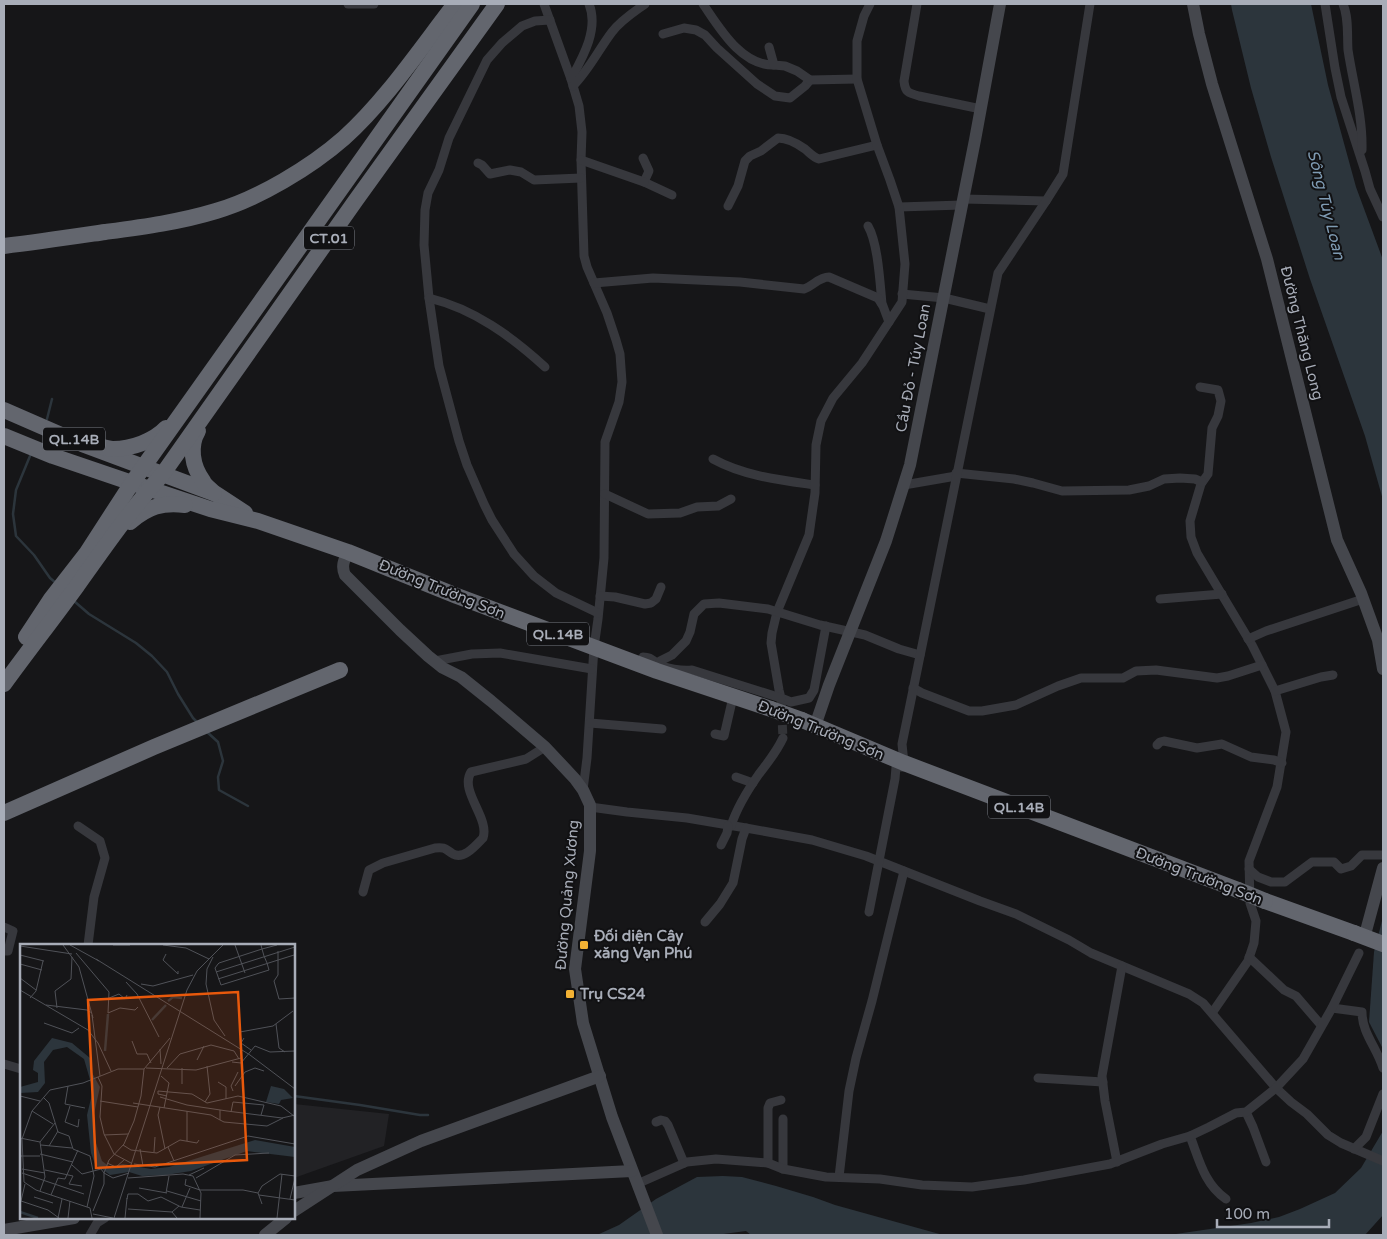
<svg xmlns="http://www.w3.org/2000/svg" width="1387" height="1239" font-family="'Varela Round',sans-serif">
  <rect width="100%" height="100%" fill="#161618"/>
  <polygon fill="#222225" points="294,1104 389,1114 384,1146 294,1178"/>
  <g fill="#2c353c">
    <polygon points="1231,4 1311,4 1328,85 1356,187 1383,260 1383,500 1365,436 1310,279 1271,157 1251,88 1232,10"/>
    <polygon points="1383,917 1383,1049 1369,1022 1374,952"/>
    <polygon points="1383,1131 1383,1215 1365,1235 1169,1235 1251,1223 1279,1217 1300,1209 1335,1193 1361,1168"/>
    <polygon points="723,1176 742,1177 776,1186 813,1197 835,1205 943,1235 751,1235 746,1231 716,1235 597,1235 619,1225 656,1199 697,1177"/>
  </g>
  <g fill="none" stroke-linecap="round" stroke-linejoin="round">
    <g stroke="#2c353c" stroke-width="2.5">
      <polyline points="47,419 52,399"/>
      <polyline points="30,456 16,490 13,514 16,536 34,555 50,578 56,583"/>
      <polyline points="74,601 89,614 136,643 152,656 167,672 178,694 193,718 198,723"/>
      <polyline points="207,732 218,742 223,761 218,777 219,790 248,806"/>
      <polyline points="294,1096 360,1105 420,1115 428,1115"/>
    </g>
    <polyline stroke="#333438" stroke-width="9" stroke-dasharray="9 4.5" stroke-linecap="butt" points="781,698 783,738"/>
    <g stroke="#37383d" stroke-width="9">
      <polyline points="348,4 374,4"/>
      <polyline points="544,4 571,79 579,106 582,132 581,160 584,256 587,267 607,313 616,340 620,354 622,382 619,402 605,442 604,558 598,619 594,647 587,758 583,790"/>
      <path d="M703,4C719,27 741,66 774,65"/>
      <path d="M917,4L904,81C905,92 908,93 919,96L981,109"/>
      <polyline points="1325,4 1335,68 1341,97 1365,171 1370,189 1383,217"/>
      <path d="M1343,4C1349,18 1347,35 1348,50C1353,83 1363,117 1362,150"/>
      <polyline points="550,20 535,21 522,26 502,43 487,60 449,138 439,170 428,193 425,210 424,245 429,298 439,366 459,441 467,465 484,504 492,520 514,554 534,576 556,593 598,613"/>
      <polyline points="663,34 684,28 696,30 705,35 717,48 757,84 775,96 790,98 805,86 810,80"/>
      <polyline points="769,47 774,65 785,66 797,71 810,80 857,79"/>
      <path d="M571,79C583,57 599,29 589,4"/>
      <path d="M573,86C589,70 599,49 612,32C621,20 634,12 645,4"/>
      <polyline points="643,158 649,171 644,182 672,195"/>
      <polyline points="581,160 644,182"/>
      <polyline points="478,163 482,165 490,174 510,170 521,172 534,180 581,178"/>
      <polyline points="963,199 1046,201 1063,174 1090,4"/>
      <path d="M728,206L738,186L745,161L750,156L761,151L778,138C787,138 798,144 805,149C810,153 813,157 819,159L877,145"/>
      <polyline points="899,207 962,205"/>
      <path d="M868,226C878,243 880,283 882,304"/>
      <path d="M594,283L653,278L740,282L804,289C813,286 819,277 829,277L878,298L883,306L889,322"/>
      <polyline points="902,294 944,298 990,309"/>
      <path d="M429,298C474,309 511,336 545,367"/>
      <polyline points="1200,387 1218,390 1221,401 1218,416 1212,428 1208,474 1201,484 1190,521 1191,537 1197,553 1252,645 1275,691 1286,732 1277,787 1249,861 1250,903 1256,921 1254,943 1248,961 1212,1013"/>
      <path d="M713,459C744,476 780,480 815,485"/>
      <polyline points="956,473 1014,479 1033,483 1062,491 1129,490 1149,486 1164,479 1180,478 1195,479 1202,482"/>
      <polyline points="904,485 956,476"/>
      <polyline points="605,494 648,514 680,513 697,507 718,506 731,499"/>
      <polyline points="600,596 615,597 645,604 651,603 656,599 661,587"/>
      <polyline points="1160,599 1222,594"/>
      <polyline points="826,626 814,690 809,698 791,702 781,698 779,690 771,643 772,633 777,612 809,535 815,493 816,445 821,421 833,398 862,363 902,302 905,264 899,207 890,180 877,145 857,79 857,41 864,16 870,4"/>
      <polyline points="1248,639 1266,631 1363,599"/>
      <polyline points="435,661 472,654 500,653 592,669"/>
      <path d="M639,665L643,657C651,657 652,660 658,664C665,669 683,671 692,670L781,698"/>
      <polyline points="659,665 660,661 672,655 686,641 690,632 694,614 704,604 719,603 768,609 820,625 865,635 899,649 920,655"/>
      <polyline points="913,688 922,693 969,711 982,711 1016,705 1058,686 1081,678 1123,678 1136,671 1156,670 1217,678 1228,676 1262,665"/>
      <polyline points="1275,691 1321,677 1333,675"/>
      <polyline points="590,723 662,729"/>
      <polyline points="715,734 724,736 733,697"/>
      <polyline points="1157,745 1160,742 1164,741 1197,748 1222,744 1251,757 1274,760 1282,763"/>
      <polyline points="736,777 753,783"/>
      <polyline points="590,807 627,812 687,818 746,828 812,840 866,856 980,901 1016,914 1069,940 1091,953 1189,994 1203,1003 1276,1088 1291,1102 1307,1114 1328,1135 1341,1143 1383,1161"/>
      <polyline points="78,826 100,841 105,858 94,897 88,945"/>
      <path d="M731,826C737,807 747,791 759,774C768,762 776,753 783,738"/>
      <polyline points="721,845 727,833 728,826"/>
      <polyline points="1249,869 1258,877 1271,882 1285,882 1312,862 1334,862 1341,869 1351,866 1362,855 1383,855"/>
      <path d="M363,892L369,870L383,863L435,848C446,847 445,849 453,854C464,860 476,845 483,838C490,818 459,791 471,772L526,759L545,747"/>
      <polyline points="869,912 895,779 896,767 903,767 904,763 902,744 910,705 998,273 1046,201"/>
      <polyline points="705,922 720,904 733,883 742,839 746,828"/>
      <polyline points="4,927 13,931 8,951 4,951"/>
      <polyline points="1249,957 1284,990 1296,996 1321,1025"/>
      <path d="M1332,1008L1362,1012C1362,1033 1377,1048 1383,1068"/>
      <polyline points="4,1064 21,1069"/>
      <polyline points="1038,1078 1103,1082"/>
      <polyline points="1246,1112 1253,1127 1266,1162"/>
      <polyline points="656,1122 661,1120 665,1121 668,1125 684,1163"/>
      <path d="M1190,1136C1199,1159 1204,1184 1226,1199"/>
      <polyline points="1354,1149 1366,1137 1383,1094"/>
      <polyline points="1117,1162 1105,1101 1102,1076 1122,966"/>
      <polyline points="768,1163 768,1108 770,1103 781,1100"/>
      <polyline points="783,1169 783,1119"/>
      <polyline points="839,1177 849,1091 856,1058 872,1001 904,871"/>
      <polyline points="637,1184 687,1162 716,1159 768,1163 783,1169 826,1177 880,1179 922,1185 972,1187 1024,1180 1110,1164 1162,1144 1190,1136 1209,1127 1236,1113 1246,1112 1276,1088 1303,1059 1332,1008 1359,953"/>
      <polyline points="90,1235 97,1223 105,1218"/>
    </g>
    <g stroke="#45474d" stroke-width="12">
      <polyline points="1193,4 1199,34 1212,84 1267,259 1337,540 1361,593 1378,640 1383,669"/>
      <path d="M348,552C344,560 341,566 345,575L400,630L428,656L443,668L461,677L491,701L545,747L575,779L583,790L590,805V851L575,969L583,1023L612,1117L657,1235"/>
      <polyline points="815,726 829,685 886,541 910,465 975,140 1000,4"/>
      <polyline points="1366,931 1383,868"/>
      <polyline points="294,1193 333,1186 632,1171"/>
      <polyline points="294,1211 357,1170 421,1141 600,1076"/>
      <polyline points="4,1230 74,1218"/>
      <polyline points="265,1235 286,1218"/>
    </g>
    <g stroke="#63666e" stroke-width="16">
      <path d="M4,246C38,242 71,237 105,232C142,227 180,222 216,211C258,199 311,167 344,138C386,100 420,49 455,4"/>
      <polyline points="4,410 82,444 216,494 245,513"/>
      <path d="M198,431C189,446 192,466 203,481C205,486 211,489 214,493"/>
      <polyline points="4,436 53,456 150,489 210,509 258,521 348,552 457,596 657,671 771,709"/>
      <path d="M101,447C105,447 109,449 113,449C131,449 154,441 166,428"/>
      <path d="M130,522C148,507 162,502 185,505"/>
      <polyline points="26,637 51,599 86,554 132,483 472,4"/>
      <path d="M4,684C28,651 53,619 77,586C104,548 131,509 162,475L356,200L497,4"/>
      <polyline points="802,720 904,763 1238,890"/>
      <polyline points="4,813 154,747 340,670"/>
      <polyline points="1265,901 1354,933"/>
    </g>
    <g stroke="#63666e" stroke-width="16">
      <polyline points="771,709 802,720"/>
      <polyline points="1238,890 1265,901"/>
      <polyline points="1354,933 1383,944"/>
    </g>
  </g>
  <g fill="#f2b134" stroke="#111113" stroke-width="2">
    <rect x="579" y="940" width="10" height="10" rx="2.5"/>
    <rect x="565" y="989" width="10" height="10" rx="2.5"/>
  </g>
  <g text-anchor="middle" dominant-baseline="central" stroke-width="4" stroke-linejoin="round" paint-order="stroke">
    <g fill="#111113" stroke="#7b7e86" stroke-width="1">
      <rect x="304" y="226.5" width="50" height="23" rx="4"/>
      <rect x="43" y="427.5" width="62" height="23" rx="4"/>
      <rect x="527" y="622.5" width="62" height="23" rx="4"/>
      <rect x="988" y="795.5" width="62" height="23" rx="4"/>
    </g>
    <g font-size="14" font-weight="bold" fill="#a8adb8">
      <text x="329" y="238">CT.01</text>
      <text x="74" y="439">QL.14B</text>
      <text x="558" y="634">QL.14B</text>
      <text x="1019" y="807">QL.14B</text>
    </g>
    <g font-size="15" fill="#a8adb8" stroke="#111113">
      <text transform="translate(1302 333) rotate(76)">Đường Thăng Long</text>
      <text transform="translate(913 368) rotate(-79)">Cầu Đỏ - Túy Loan</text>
      <text transform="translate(442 589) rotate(22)">Đường Trường Sơn</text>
      <text transform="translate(821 730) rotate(22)">Đường Trường Sơn</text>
      <text transform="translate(1199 876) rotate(21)">Đường Trường Sơn</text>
      <text transform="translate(567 895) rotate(-85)">Đường Quảng Xương</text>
    </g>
    <g font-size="15" font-weight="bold" fill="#a8adb8" stroke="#111113" text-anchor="start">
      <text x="594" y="936">Đối diện Cây<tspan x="594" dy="17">xăng Vạn Phú</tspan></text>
      <text x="580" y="994">Trụ CS24</text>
    </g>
    <g font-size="16" font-style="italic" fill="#7f9bb3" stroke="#111113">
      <text transform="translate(1326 205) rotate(76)">Sông Túy Loan</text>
    </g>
  </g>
  <g transform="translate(20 944)">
    <rect width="275" height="275" fill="#161618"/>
    <path d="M32,94L52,99L70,114L71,127L80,143L74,170L75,196L82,217L90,223L103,220L131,225L149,223L235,196L275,203V213L227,207L171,227L146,231L122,232L109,228L90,231L75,220L71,209L67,171L73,146L64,115L47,103L33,106L24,118L25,139L18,148L0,149V143L18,138V129L13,126L14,117ZM251,142L264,145L273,154L261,156L259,160L246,158Z" fill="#2c353c"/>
    <path fill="none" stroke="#2c353c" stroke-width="2.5" d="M148,57L153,53L162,54M132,76L146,61M85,107L88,70M0,268L18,274"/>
    <path fill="none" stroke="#505258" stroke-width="1" d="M43,1L59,23L73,74M50,1L79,17M93,1H110M143,1L166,4L189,15M215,1L225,29M241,1L242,5L244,12L247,19L249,26L201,41L195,24L198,20L199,19L242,5L257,1M0,2L52,10M258,7V31L254,37L259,55L275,54M56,9L89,48L88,69L100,64L115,66L118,63M146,10L143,16L158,30V27M0,11L24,17M193,13L187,25L186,40L194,76L205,92M76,15L230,111L275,145M0,20L22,26M196,28L275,3M0,34L16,46M198,35L274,11M106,38L117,50L139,93M121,40L133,42L173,31M0,46L68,86L78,99L91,127M10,54L16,47L23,17M89,54L99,50L105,55L107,51M26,61L67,66L72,69M37,64L35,47L51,35L52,13M72,71L80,132M24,79L52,89L59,84M256,80L259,104L265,108M224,94L221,99L231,106M221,96L220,88L253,82L273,67M112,97L117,110H127L131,119M140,105L141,120M177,116L184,102M212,118L221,119L235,102L250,108L275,107M126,124L176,126L221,114M147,124L160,110L191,101L214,107L219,115M162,124V140M141,132L149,139L144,164M78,133L82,142L80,173L84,190L94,210L111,219M198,138L206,143V155M48,142L45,160L65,164M215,142L225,128L235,124L244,127M213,147L211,142L218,128M0,152L20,157M147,152L138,150V147L172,150L187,159L218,152L261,162L274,172M23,153L29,159L38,188L49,192L53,205L70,212L74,232L67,263M140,153L167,161L207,167L262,174L275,171M80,157L118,163M185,158L190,150L187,122M113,159L191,171L200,176M50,162L45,178L58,183L59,175M140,163L138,171L145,205M200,166V176L204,178L247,182L263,174M12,167L33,180M167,167V197M211,168L213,158L244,161L241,171M84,191L108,190M0,194L20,198M21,201L52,204M103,201L111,206L137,209L160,196L177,199L179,196M29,202L38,187M148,203L154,217M120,205L123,222M134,208L135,193M20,210L53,218M1,212H20M87,219L96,223L104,216M114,220L135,223L228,192L275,200M52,221L62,230L81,225L84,229V240L73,267M2,225L25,229M25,226L53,232L49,240L62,242M2,229L64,250M109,229L93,234L84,229L89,216L104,200L114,177L121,152L124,125M169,231L184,224M108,234L163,230L173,232L181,249L180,274M176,234L215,211L249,209M166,235L165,241L180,246M5,240L1,257L28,266L39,274M119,244L147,249M180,246H223L238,249L242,260M20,247L25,233L20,198L35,179M147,247L181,257M146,249L149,232M238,249L242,242L260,230L275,232M31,251L38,234L45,235L58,206M239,251L275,256M14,253L33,259M107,255L108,250H118L128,257L141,253L161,263L180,266M270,255L275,234M162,263L170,244M108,265L152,268M73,270L93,274M38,274L42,255M48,274L50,257M72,274L70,264L16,246L4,238L2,195L12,167L30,146L63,139L98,125H124L150,94M94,274L167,46L177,27L203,1M105,274L107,254M157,274L152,268L159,262M257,274L262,230"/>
    <path fill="#e8590c" fill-opacity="0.15" stroke="#e8590c" stroke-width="2.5" d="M218,48L227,216L76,224L68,56Z"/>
    <rect width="275" height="275" fill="none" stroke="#a8adb8" stroke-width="2.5"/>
  </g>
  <rect width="1387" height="1239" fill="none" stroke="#a8adb8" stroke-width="10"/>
  <path d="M1217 1219v8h112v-8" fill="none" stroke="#a8adb8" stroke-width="2.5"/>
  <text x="1224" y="1219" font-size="15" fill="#a8adb8" stroke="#111113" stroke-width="4" paint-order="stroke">100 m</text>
</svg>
